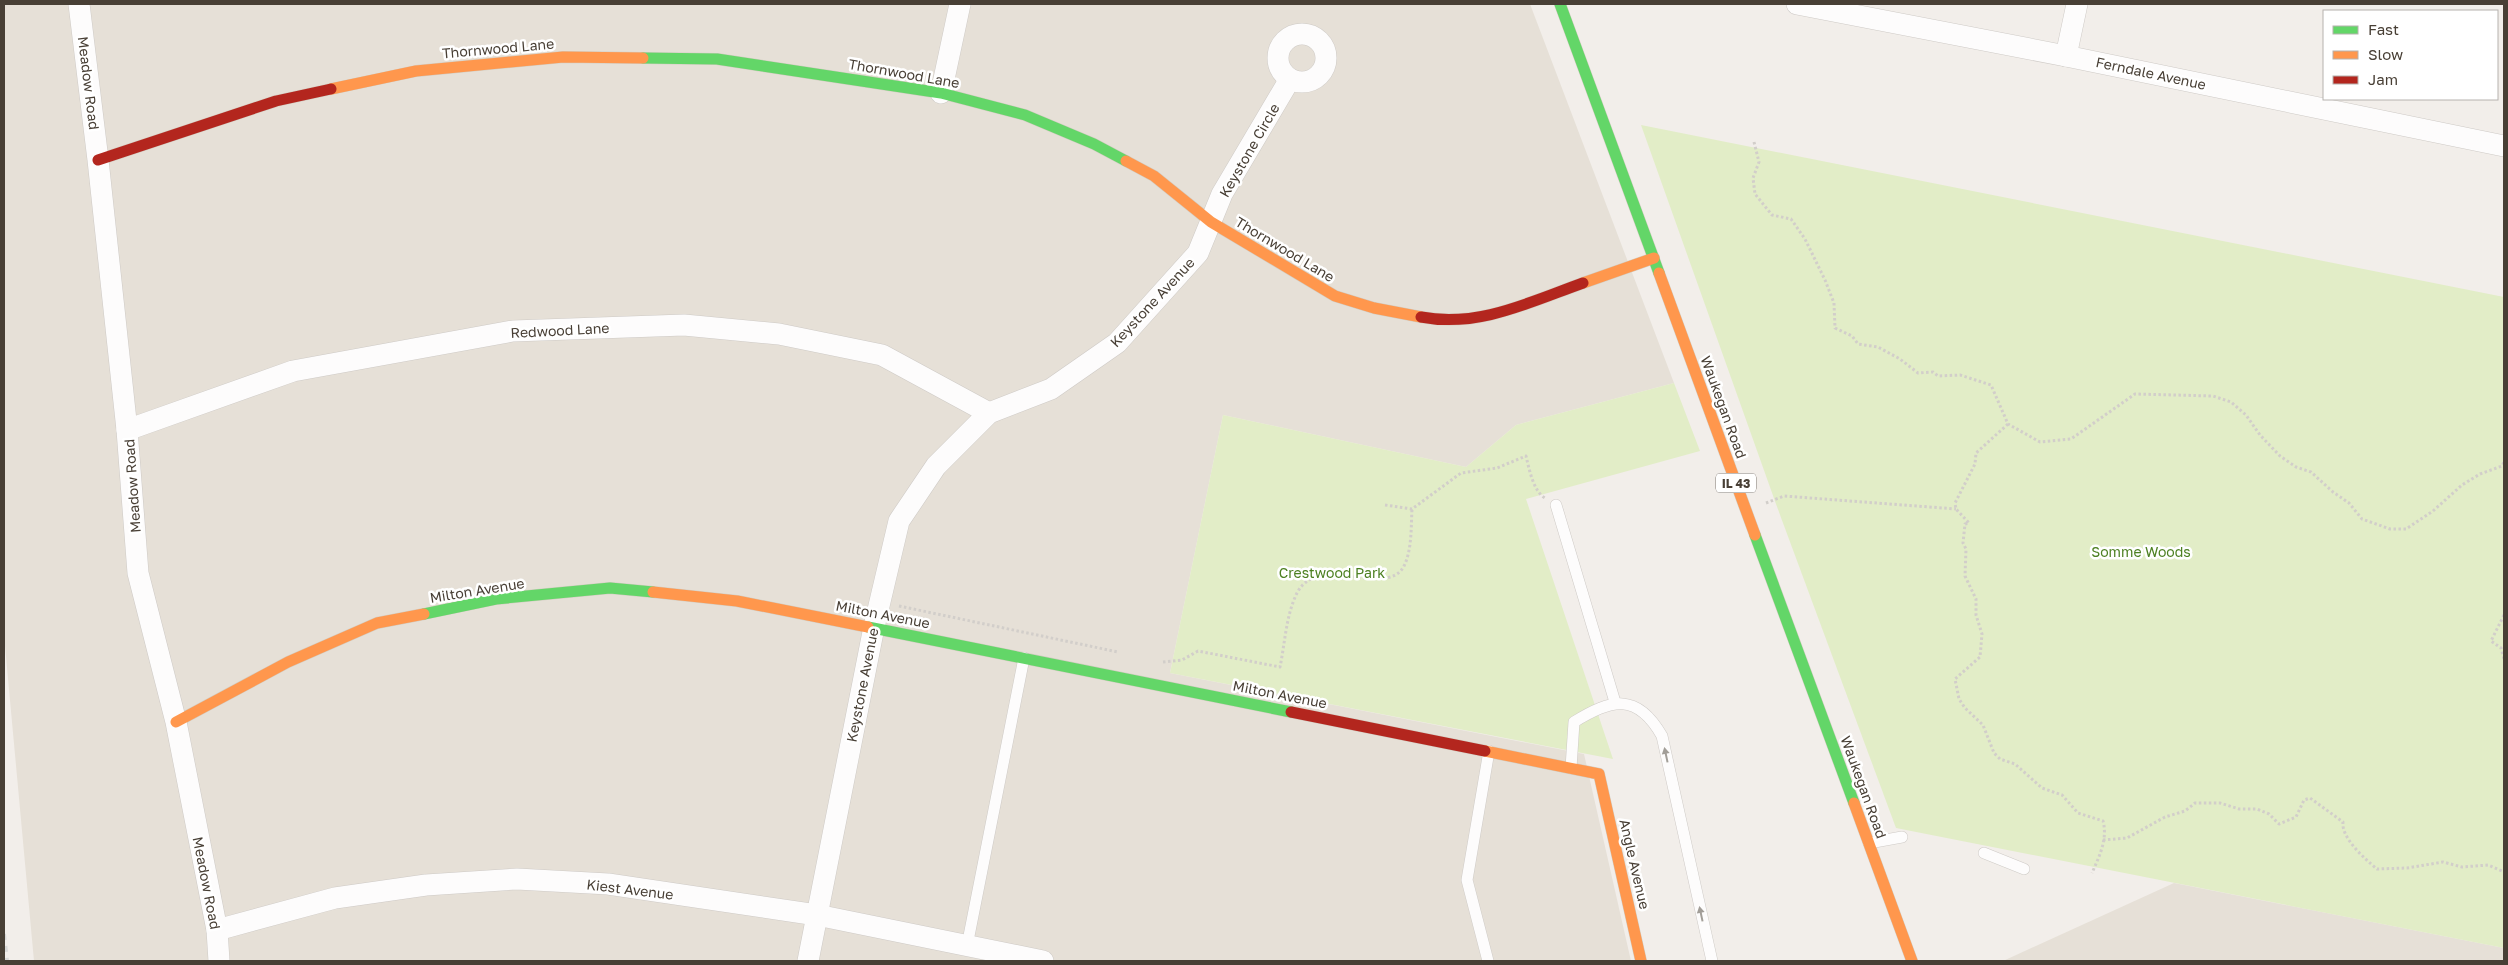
<svg xmlns="http://www.w3.org/2000/svg" width="2508" height="965" font-family="'Golos Text',sans-serif">
  <rect width="100%" height="100%" fill="#f2eeea"/>
  <g fill="#e6e0d7">
    <polygon points="4,4 1530,4 1674,383 1516,425 1466,467 1223,415 1170,673 1584,754 1631,961 34,961 4,635"/>
    <polygon points="2174,883 2504,948 2504,961 2003,961"/>
  </g>
  <g fill="#e2edc7">
    <polygon points="1641,125 2504,297 2504,948 1896,828 1776,504"/>
    <polygon points="1674,383 1700,451 1526,499 1613,759 1170,673 1223,415 1466,467 1516,425"/>
  </g>
  <g fill="none" stroke-linecap="round" stroke-linejoin="round">
    <g stroke="#cecac6" stroke-width="12">
      <g id="lane">
        <polyline points="1556,505 1615,702"/>
        <path d="M1571,768L1574,722C1611,699 1637,692 1662,736L1712,961"/>
        <polyline points="1869,843 1902,837"/>
        <polyline points="1984,853 2024,869"/>
        <polyline points="967,946 1024,658"/>
        <polyline points="1488,961 1467,880 1489,751"/>
      </g>
    </g>
    <g stroke="#cecac6" stroke-width="22">
      <g id="street">
        <polyline points="79,4 98,160 127,430 138,573 176,722 217,930 219,961"/>
        <polyline points="1797,4 2066,56 2504,146"/>
        <circle cx="1302" cy="58" r="24"/>
        <polyline points="2066,56 2077,4"/>
        <polyline points="941,93 960,4"/>
        <polyline points="127,430 293,371 513,331 684,325 779,334 882,355 989,413"/>
        <polyline points="217,930 335,898 426,885 517,879 608,884 817,915 1043,961"/>
        <polyline points="808,961 874,627 899,521 936,466 989,413 1051,389 1117,343 1198,253 1222,194 1290,79"/>
      </g>
    </g>
    <g stroke="#d3ccc1" stroke-width="12">
      <g id="fast">
        <polyline points="1560,4 1659,273"/>
        <polyline points="643,58 717,59 941,93 1025,115 1094,144 1126,161"/>
        <polyline points="1755,535 1854,803"/>
        <polyline points="424,614 496,599 610,588 653,592"/>
        <polyline points="868,627 1291,712"/>
      </g>
    </g>
    <g stroke="#d3ccc1" stroke-width="12">
      <g id="slow">
        <polyline points="331,89 416,71 563,57 643,58"/>
        <polyline points="1126,161 1154,176 1211,222 1335,296 1374,308 1421,317"/>
        <polyline points="1659,273 1755,535"/>
        <polyline points="1583,283 1654,258"/>
        <polyline points="653,592 737,601 868,627"/>
        <polyline points="176,722 288,662 377,623 424,614"/>
        <polyline points="1485,751 1599,774 1641,961"/>
        <polyline points="1854,803 1912,961"/>
      </g>
    </g>
    <g stroke="#d3ccc1" stroke-width="12">
      <g id="jam">
        <polyline points="98,160 276,101 331,89"/>
        <path d="M1421,317C1478,328 1530,302 1583,283"/>
        <polyline points="1291,712 1485,751"/>
      </g>
    </g>
    <g stroke="#d2ceca" stroke-width="3" stroke-dasharray="2.5 2.5" stroke-linecap="butt">
      <polyline points="1754,142 1759,162 1753,178 1755,194 1772,215 1791,219 1805,239 1825,280 1834,303 1835,328 1852,336 1858,344 1878,347 1900,359 1918,373 1933,372 1938,376 1960,375 1991,385 2008,424 2040,442 2071,439 2135,394 2213,396 2231,402 2246,415 2260,435 2280,456 2296,467 2311,472 2333,492 2349,503 2362,519 2390,529 2406,529 2433,511 2462,485 2480,474 2502,466 2504,462"/>
      <path d="M2008,424L1976,453L1975,464L1955,503L1956,509L1969,523L1965,524L1963,543L1966,549L1965,576L1976,599V615L1982,634L1980,657L1955,679L1959,699L1965,708L1983,725L1994,753L2000,759L2015,764L2042,788L2062,795L2078,813L2103,821C2108,839 2099,857 2092,873"/>
      <polyline points="1766,503 1784,496 1956,509"/>
      <path d="M1385,505L1412,509L1461,473L1497,468L1526,456C1529,468 1533,491 1545,498"/>
      <polyline points="899,606 1118,652"/>
      <polyline points="2504,615 2491,641 2501,648 2504,659"/>
      <path d="M1163,662L1182,660L1198,651L1280,667C1285,643 1286,615 1297,593C1318,552 1387,599 1404,566C1412,550 1411,527 1412,509"/>
      <path d="M2103,840L2127,838L2165,817L2185,811L2195,803H2220L2239,809H2257L2269,814L2279,824L2296,817L2304,800L2310,798L2343,822C2341,838 2365,859 2377,869L2407,868L2443,862L2462,867L2488,865L2504,872"/>
    </g>
    <use href="#lane" stroke="#fdfcfc" stroke-width="11"/>
    <use href="#street" stroke="#fdfcfc" stroke-width="21"/>
    <use href="#fast" stroke="#63d668" stroke-width="11"/>
    <use href="#slow" stroke="#ff974d" stroke-width="11"/>
    <use href="#jam" stroke="#b3261e" stroke-width="11"/>
    <polyline stroke="#d9d9d8" stroke-width="4" stroke-dasharray="6 6" stroke-linecap="butt" points="4,934 7,961"/>
  </g>
  <defs><path id="oneway-solid" d="M-6-.8H1V-3.2L6.5 0L1 3.2V.8H-6Z" transform="scale(1.25)"/></defs>
  <g fill="#a29e98">
    <use href="#oneway-solid" transform="translate(1666 755) rotate(-102)"/>
    <use href="#oneway-solid" transform="translate(1701 914) rotate(-102)"/>
  </g>
  <g text-anchor="middle" dominant-baseline="central" stroke-width="5" stroke-linejoin="round" paint-order="stroke">
    <rect fill="#fff" stroke="#7f7972" stroke-width="1" x="1716" y="473.5" width="40" height="19" rx="4"/>
    <g font-size="12" font-weight="bold" fill="#483f35">
      <text x="1736" y="483">IL 43</text>
    </g>
    <g font-size="14" fill="#483f35" stroke="#fff">
      <text transform="translate(498 48) rotate(-5)">Thornwood Lane</text>
      <text transform="translate(904 73) rotate(10)">Thornwood Lane</text>
      <text transform="translate(2151 73) rotate(12)">Ferndale Avenue</text>
      <text transform="translate(89 83) rotate(83)">Meadow Road</text>
      <text transform="translate(1249 150) rotate(-60)">Keystone Circle</text>
      <text transform="translate(1285 249) rotate(31)">Thornwood Lane</text>
      <text transform="translate(1152 302) rotate(-47)">Keystone Avenue</text>
      <text transform="translate(560 330) rotate(-3)">Redwood Lane</text>
      <text transform="translate(1724 407) rotate(70)">Waukegan Road</text>
      <text transform="translate(132 486) rotate(-94)">Meadow Road</text>
      <text transform="translate(477 590) rotate(-9)">Milton Avenue</text>
      <text transform="translate(883 614) rotate(11)">Milton Avenue</text>
      <text transform="translate(862 685) rotate(-79)">Keystone Avenue</text>
      <text transform="translate(1280 694) rotate(11)">Milton Avenue</text>
      <text transform="translate(1864 787) rotate(70)">Waukegan Road</text>
      <text transform="translate(1635 864) rotate(77)">Angle Avenue</text>
      <text transform="translate(207 883) rotate(79)">Meadow Road</text>
      <text transform="translate(630 889) rotate(7)">Kiest Avenue</text>
    </g>
    <g font-size="14" fill="#4d8022" stroke="#fff">
      <text x="2141" y="551">Somme Woods</text>
      <text x="1332" y="572">Crestwood Park</text>
    </g>
  </g>
  <rect width="2508" height="965" fill="none" stroke="#483f35" stroke-width="10"/>
  <rect x="2323" y="10" width="175" height="90" fill="#ffffff" stroke="#b6b2ae"/>
  <rect x="2333" y="26" width="25" height="8" fill="#63d668" stroke="#b6b2ae"/>
  <text x="2368" y="35" font-size="15" fill="#483f35">Fast</text>
  <rect x="2333" y="51" width="25" height="8" fill="#ff974d" stroke="#b6b2ae"/>
  <text x="2368" y="60" font-size="15" fill="#483f35">Slow</text>
  <rect x="2333" y="76" width="25" height="8" fill="#b3261e" stroke="#b6b2ae"/>
  <text x="2368" y="85" font-size="15" fill="#483f35">Jam</text>
</svg>
